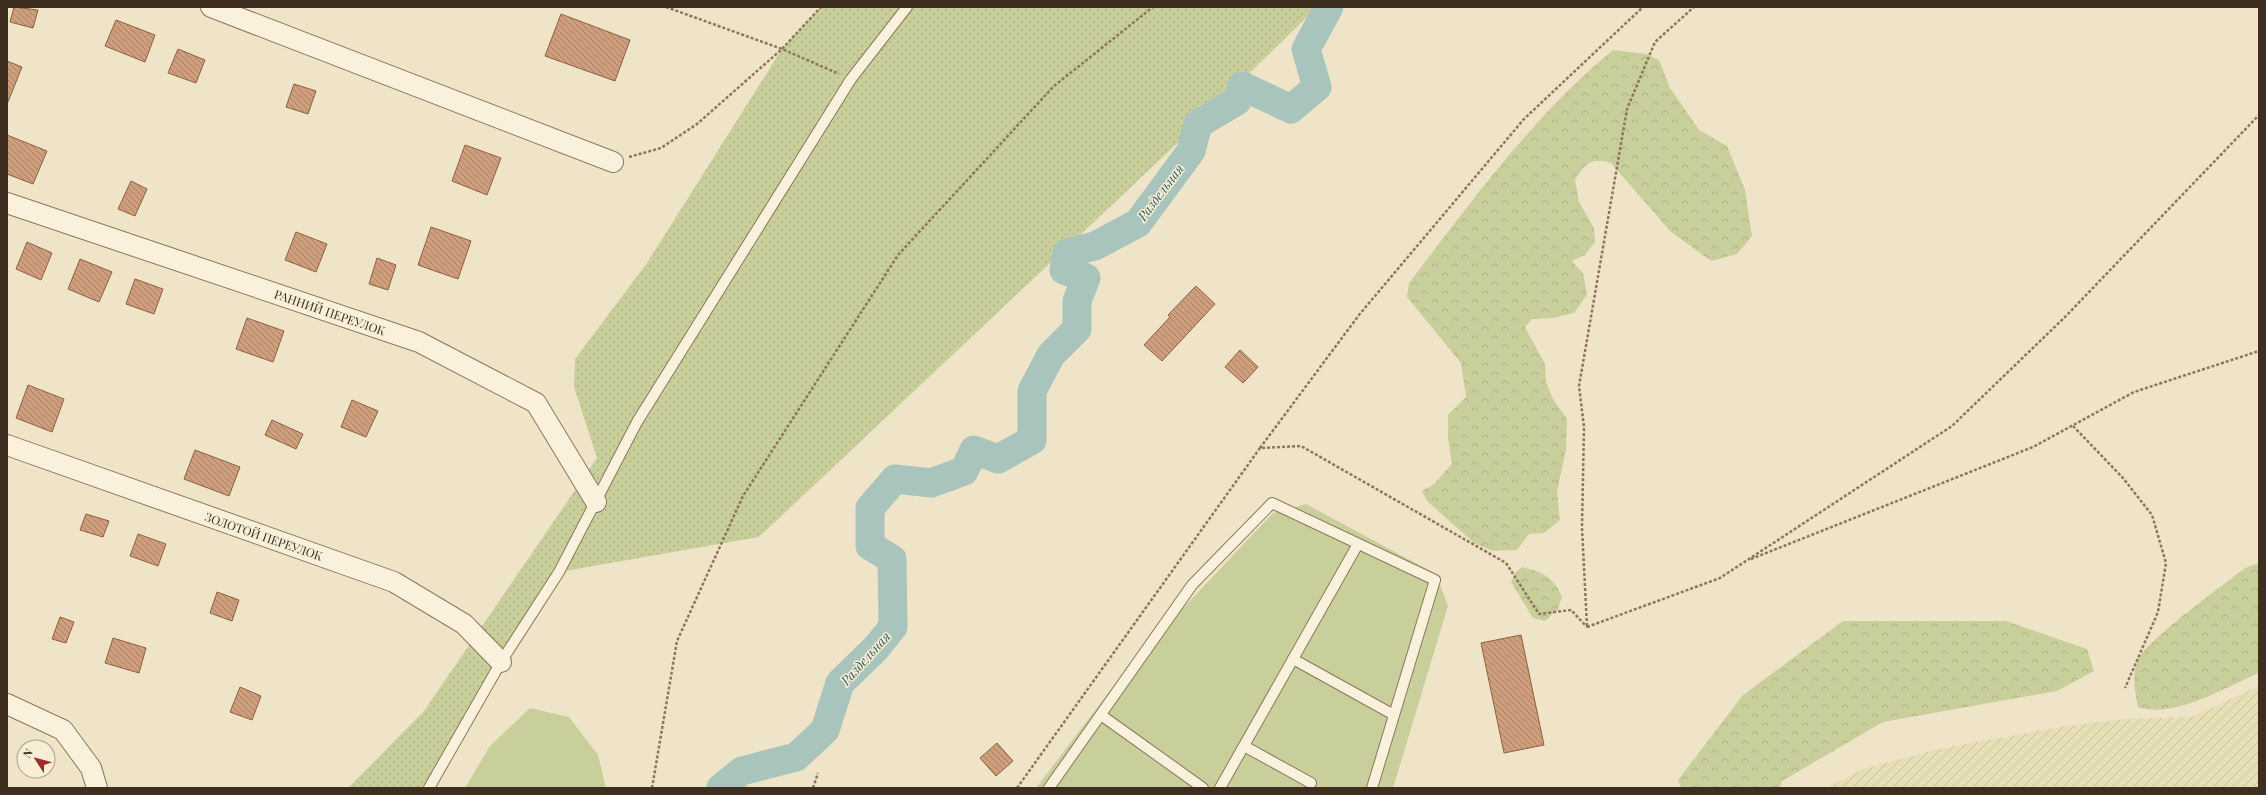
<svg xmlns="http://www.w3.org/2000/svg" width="2266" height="795" font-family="'Playfair Display',serif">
  <defs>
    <pattern id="farmland-furrows" width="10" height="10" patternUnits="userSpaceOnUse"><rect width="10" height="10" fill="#e6deb5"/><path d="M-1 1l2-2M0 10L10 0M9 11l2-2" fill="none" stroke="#c6bf9b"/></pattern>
    <pattern id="grass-dots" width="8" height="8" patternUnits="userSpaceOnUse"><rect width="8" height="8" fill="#c9cf9b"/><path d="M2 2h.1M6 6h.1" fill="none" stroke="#aeb285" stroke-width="1.8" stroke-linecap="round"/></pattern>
    <pattern id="forest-crowns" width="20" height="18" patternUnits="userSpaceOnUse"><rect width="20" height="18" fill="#c9cf9b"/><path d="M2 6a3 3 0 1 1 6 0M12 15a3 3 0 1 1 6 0" fill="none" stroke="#aeb285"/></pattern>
    <pattern id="building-back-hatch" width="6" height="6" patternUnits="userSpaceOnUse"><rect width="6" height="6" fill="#cf9f7d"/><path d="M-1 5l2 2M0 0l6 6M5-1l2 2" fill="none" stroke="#a98266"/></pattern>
  </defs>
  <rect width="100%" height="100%" fill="#f0e4c8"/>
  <polygon fill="url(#farmland-furrows)" points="2259,686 2259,788 1826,788 1863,769 1939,749 2065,726 2125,719 2192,717"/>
  <polygon fill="url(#grass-dots)" points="821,7 1317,7 1198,124 759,537 559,572 429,788 348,788 424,711 597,458 574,387 575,359 647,263 782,49"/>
  <g fill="url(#forest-crowns)">
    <path d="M1613,50L1646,54L1659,60L1670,88L1699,130L1727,146L1745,190L1752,236L1737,254L1711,261L1670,231L1611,163C1591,157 1586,163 1575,179L1579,202L1594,228L1595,242L1585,255L1572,261L1583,273L1587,295L1574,313L1553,318L1532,319L1525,327L1545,364L1546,382L1553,399L1567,419L1566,449L1557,492L1560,520L1544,533L1529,534L1517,550L1493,551L1474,543L1427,501L1422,491L1434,484L1452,464L1448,438V415L1466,397L1461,363L1407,297L1409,283C1472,201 1533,116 1613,50Z"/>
    <path d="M2259,563V673C2225,687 2175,719 2138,707C2135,691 2132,677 2137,662C2143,642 2225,584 2245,568Z"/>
    <path d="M1522,567C1542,572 1554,577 1562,597L1558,609L1545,621L1533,618L1511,582L1515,573Z"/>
    <polygon points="1843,621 2006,621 2087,649 2094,671 2057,691 1883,722 1782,781 1780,788 1681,788 1678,780 1743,695"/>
  </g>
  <g fill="#c9cf9b">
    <polygon points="1306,504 1436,574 1448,606 1393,788 1036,788 1131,663 1273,513"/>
    <polygon points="530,708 569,717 598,755 606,788 465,788 490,746"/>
  </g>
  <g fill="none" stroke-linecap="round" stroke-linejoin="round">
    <polyline stroke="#a9c4bc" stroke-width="29" points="721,788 742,771 796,757 825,730 840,683 876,648 893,627 892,559 870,546 870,508 895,479 931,483 964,471 974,450 998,459 1032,440 1032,391 1051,355 1077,329 1077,301 1086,278 1064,270 1067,253 1095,246 1138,223 1191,151 1198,124 1237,101 1242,86 1291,109 1317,87 1306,49 1329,7"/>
  </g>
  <g fill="url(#building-back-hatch)" stroke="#8d5f41">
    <polygon points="14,7 38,10 33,28 10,22"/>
    <polygon points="561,14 630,40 615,81 545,56"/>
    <polygon points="116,20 155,35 145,62 105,46"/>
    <polygon points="178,49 205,60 196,83 168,73"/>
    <polygon points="7,61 22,67 8,102 7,102"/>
    <polygon points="294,84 316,91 308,114 286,107"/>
    <polygon points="7,135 47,151 33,184 7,174"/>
    <polygon points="465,145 501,158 487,195 452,181"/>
    <polygon points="131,181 147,189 135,216 118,209"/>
    <polygon points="431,227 471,241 458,279 418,265"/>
    <polygon points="296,232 327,244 316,272 285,260"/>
    <polygon points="27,242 52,253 41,280 16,269"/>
    <polygon points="377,258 396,265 388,290 369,284"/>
    <polygon points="80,259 112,272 99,302 68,289"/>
    <polygon points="135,279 163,289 154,314 126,304"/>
    <polygon points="1196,286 1215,304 1162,361 1144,345 1170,317 1168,315"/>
    <polygon points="247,318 284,331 273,362 236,349"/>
    <polygon points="1240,350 1258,367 1243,383 1225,367"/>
    <polygon points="28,385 64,399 52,432 16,418"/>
    <polygon points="352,400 378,411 366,437 341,427"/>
    <polygon points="272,420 303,434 296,449 265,435"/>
    <polygon points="195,450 240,467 229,496 184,479"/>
    <polygon points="86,514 109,521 103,537 80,530"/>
    <polygon points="138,534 166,544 158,566 130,556"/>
    <polygon points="217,592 239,600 232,621 210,613"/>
    <polygon points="60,617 74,622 66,643 52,639"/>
    <polygon points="1521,635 1544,745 1504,753 1481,643"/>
    <polygon points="113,638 146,648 139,673 105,663"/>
    <polygon points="240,687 261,696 252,720 230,712"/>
    <polygon points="997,743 1013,761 996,776 980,758"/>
  </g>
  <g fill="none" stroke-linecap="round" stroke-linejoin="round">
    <g stroke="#8d765c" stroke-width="12">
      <g id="service">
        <polyline points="1293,659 1394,715"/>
        <polyline points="1101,715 1203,788"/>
        <polyline points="1244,746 1311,783"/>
        <polyline points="429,788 501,662 559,572 637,422 851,79 907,7"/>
        <polyline points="1049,788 1192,585 1272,503 1435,580 1372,788"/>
        <polyline points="1220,788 1358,544"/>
      </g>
    </g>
    <g stroke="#8d765c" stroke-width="22">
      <g id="minor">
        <polyline points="211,7 613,162"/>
        <polyline points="7,203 419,342 536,403 596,502"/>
        <polyline points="7,445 394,582 464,624 501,662"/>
        <polyline points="7,704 63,730 91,768 97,788"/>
      </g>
    </g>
    <g stroke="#8d765c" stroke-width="2.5" stroke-dasharray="3 2" stroke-linecap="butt">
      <polyline points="666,7 782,49 839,74"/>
      <polyline points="629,157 661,148 697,124 782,49 821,7"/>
      <polyline points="2073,426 2123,478 2152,515 2166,563 2158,612 2125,688"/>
      <polyline points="1260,448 1359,315 1524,119 1643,7"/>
      <polyline points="1751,559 2033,447 2134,392 2259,351"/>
      <polyline points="1587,626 1582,528 1584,427 1579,386 1627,109 1655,42 1694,7"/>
      <polyline points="1587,627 1720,578 1952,426 2065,317 2259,115"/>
      <polyline points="652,788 677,641 743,496 898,255 1054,86 1153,7"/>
      <polyline points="813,788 818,773"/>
      <polyline points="1017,788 1260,448 1301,446 1506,563 1539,614 1571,610 1587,627"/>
    </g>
    <use href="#service" stroke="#faf1dc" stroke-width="10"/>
    <use href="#minor" stroke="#faf1dc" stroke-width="20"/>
  </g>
  <g text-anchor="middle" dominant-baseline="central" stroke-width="3" stroke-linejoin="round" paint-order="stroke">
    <g font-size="12" fill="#3d2e20" stroke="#f7eed8">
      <text transform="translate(330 312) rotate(19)">РАННИЙ ПЕРЕУЛОК</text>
      <text transform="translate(264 536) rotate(19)">ЗОЛОТОЙ ПЕРЕУЛОК</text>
    </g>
    <g font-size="13" font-style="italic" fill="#2f5d5a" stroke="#f7eed8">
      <text transform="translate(1160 192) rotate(-53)">Раздельная</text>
      <text transform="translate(865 658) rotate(-48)">Раздельная</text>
    </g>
  </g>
  <rect width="2266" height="795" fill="none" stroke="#3d2e20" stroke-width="16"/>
  <g transform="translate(36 759) rotate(306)"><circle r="19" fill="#f7eed8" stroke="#ada18e"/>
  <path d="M0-3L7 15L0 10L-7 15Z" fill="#9e2a2b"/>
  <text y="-6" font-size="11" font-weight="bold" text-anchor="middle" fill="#3d2e20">N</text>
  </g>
</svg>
